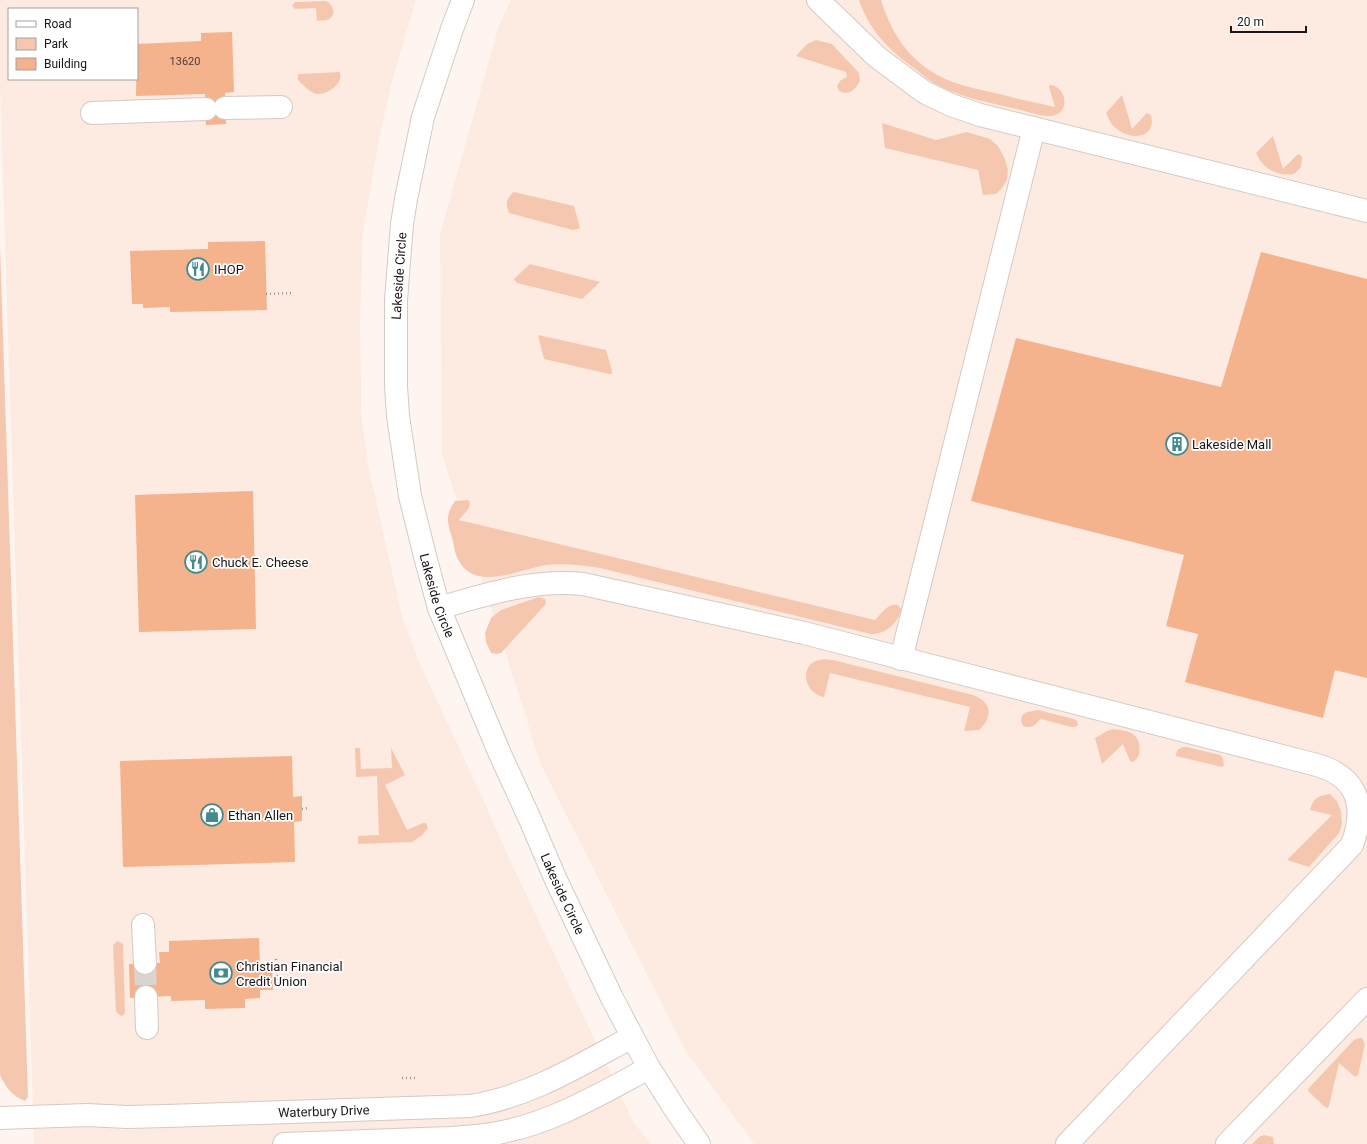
<svg xmlns="http://www.w3.org/2000/svg" width="1367" height="1144" font-family="Roboto,sans-serif">
  <rect width="100%" height="100%" fill="#fef5f1"/>
  <g fill="#fdebe1" fill-rule="evenodd">
    <path d="M0,0H416L392,81L379,140L363,232L360,323L361,376V413L369,469L402,616L420,664L483,799L510,860L634,1123L651,1144H34L0,87ZM9,9H137V79H9Z"/>
    <polygon points="511,0 1367,0 1367,1144 754,1144 685,1050 541,765 442,454 440,234 499,25"/>
  </g>
  <g fill="#f5c7ae">
    <path d="M859,0H881C893,39 915,68 953,82C967,87 981,90 995,93C1015,98 1035,103 1055,107L1049,87L1050,85C1064,86 1070,106 1058,114C1047,120 1028,111 1016,109C991,103 964,98 941,87C932,83 925,77 918,71C892,53 869,31 859,0Z"/>
    <path d="M326,1C333,4 338,16 327,20C324,21 320,20 317,21L316,8L295,9L292,6L295,2Z"/>
    <path d="M816,40L832,44L859,73L860,81C855,90 849,96 839,91L837,86L841,80L847,77L846,72L796,56L807,44Z"/>
    <path d="M340,72C340,74 341,76 340,79C338,87 325,95 317,94C309,92 303,85 298,80V74Z"/>
    <path d="M1122,95L1132,129L1147,113L1151,115C1157,138 1131,141 1117,129C1111,125 1109,119 1106,113Z"/>
    <polygon points="882,123 936,140 967,132 990,139 998,146 1005,159 1008,170 1007,180 1002,188 996,194 983,195 978,170 885,148"/>
    <path d="M1273,136L1283,169L1297,155L1299,154L1302,157L1301,167L1294,174C1278,177 1262,168 1256,153Z"/>
    <path d="M514,192L574,206L580,228L573,230L509,213C505,204 506,198 514,192Z"/>
    <path d="M0,246L28,1097L25,1101C12,1096 6,1088 0,1075Z"/>
    <polygon points="530,264 600,282 582,299 517,283 514,279"/>
    <polygon points="538,335 606,350 612,371 612,374 609,374 544,359"/>
    <path d="M468,500L470,502L469,508L459,520L875,620C882,613 887,603 898,605L902,610C896,624 887,634 871,634L600,568C582,565 564,563 546,565C520,569 475,592 459,561C455,555 454,547 453,541C448,524 444,516 455,501Z"/>
    <polygon points="539,597 545,599 546,602 545,605 501,653 497,654 491,653 486,642 485,633 491,618 501,610"/>
    <path d="M824,659L833,660L973,695C993,703 993,717 979,730L964,731L970,707L830,673L824,697C810,695 800,677 810,665C813,661 819,660 824,659Z"/>
    <path d="M1038,710L1074,719L1077,721L1078,725L1075,727H1071L1041,719C1034,725 1033,729 1023,726L1021,721L1022,715L1027,712Z"/>
    <path d="M1114,729C1120,730 1128,731 1133,734C1142,741 1142,757 1133,762L1130,761L1123,744L1102,764L1095,738L1107,731Z"/>
    <path d="M1183,747H1187L1220,755L1223,758L1224,765L1222,767L1176,756C1176,751 1178,749 1183,747Z"/>
    <polygon points="355,748 360,748 361,769 392,768 391,748 405,775 385,785 407,830 423,823 426,823 428,828 422,835 412,842 358,844 358,836 379,835 377,776 356,777"/>
    <path d="M1330,794L1337,801L1341,811L1342,824L1339,833L1309,867L1287,860L1332,815L1310,810C1314,797 1318,796 1330,794Z"/>
    <polygon points="118,941 123,944 125,1012 124,1015 121,1016 116,1012 113,945"/>
    <polygon points="1359,1038 1362,1038 1365,1044 1358,1075 1356,1077 1354,1076 1339,1063 1329,1106 1328,1108 1325,1107 1309,1092 1308,1089 1354,1040"/>
    <polygon points="1264,1135 1273,1137 1274,1144 1252,1144 1259,1137"/>
  </g>
  <g fill="#f4b28d">
    <polygon points="232,32 234,92 225,93 226,124 206,125 205,94 136,96 137,44 201,41 201,33"/>
    <polygon points="265,241 267,310 170,312 170,307 143,308 143,304 132,304 130,251 208,249 208,242"/>
    <polygon points="1261,252 1367,279 1367,678 1335,670 1323,718 1185,682 1198,634 1166,626 1184,555 971,501 1016,338 1221,387"/>
    <polygon points="253,491 256,629 139,632 135,495"/>
    <polygon points="292,756 293,797 302,796 302,821 294,822 295,862 123,867 120,761"/>
    <polygon points="259,938 260,967 272,966 273,990 260,990 260,998 245,999 245,1008 205,1009 205,1000 171,1001 171,996 130,998 129,964 160,963 159,952 169,952 169,941"/>
  </g>
  <g fill="none" stroke-linecap="round" stroke-linejoin="round">
    <polyline stroke="#dcd4d0" stroke-width="22" stroke-dasharray="22 11" stroke-linecap="butt" points="145,963 146,997"/>
    <g stroke="#d4cac4" stroke-width="24">
      <g id="minor">
        <path id="s1" d="M463,0L452,29L423,117L406,199L402,224L396,300V386L398,416L410,496L426,560L439,608L500,754L529,817L556,880L612,998L649,1068L675,1109L699,1144"/>
        <polyline points="818,0 877,57 924,92 951,105 980,115 1367,211"/>
        <polyline points="225,108 281,107"/>
        <polyline points="92,113 206,109"/>
        <path d="M439,608C486,594 534,579 583,584L804,633L1313,764C1357,775 1367,804 1352,845L1067,1144"/>
        <polyline points="901,659 1034,128"/>
        <polyline points="143,925 145,963"/>
        <polyline points="146,997 147,1028"/>
        <path id="s2" d="M0,1118L87,1115L127,1117L167,1116L470,1106C529,1097 580,1065 632,1037"/>
        <path d="M284,1144L450,1138C467,1137 485,1136 502,1132C554,1122 602,1093 649,1068"/>
        <polyline points="1227,1144 1367,999"/>
      </g>
    </g>
    <g stroke="#9f9996" stroke-width="2.5" stroke-dasharray="1 3" stroke-linecap="butt">
      <polyline points="266,294 293,293"/>
      <polyline points="302,809 308,808"/>
      <polyline points="276,959 277,986"/>
      <polyline points="402,1078 415,1078"/>
    </g>
    <use href="#minor" stroke="#fff" stroke-width="22"/>
  </g>
  <defs>
    <g id="restaurant-ring" transform="scale(1.15)"><circle r="9.5" fill="#fff" stroke="#428a8e" stroke-width="1.5"/><path d="M-5-6h1v4h1v-4h1v4h1v-4h1v5L-1.5 .5V6h-2V.5L-5-1ZM5-6V6H3V1.5H1.5Q1.5-4 5-6Z" fill="#428a8e"/></g>
    <g id="building-ring" transform="scale(1.15)"><circle r="9.5" fill="#fff" stroke="#428a8e" stroke-width="1.5"/><path d="M-4-6H4V6H1V3H-1V6H-4ZM-2.5-4.3h1.7v1.8h-1.7ZM.8-4.3h1.7v1.8H.8ZM-2.5-1h1.7V.8h-1.7ZM.8-1h1.7V.8H.8Z" fill="#428a8e"/></g>
    <g id="shop-ring" transform="scale(1.15)"><circle r="9.5" fill="#fff" stroke="#428a8e" stroke-width="1.5"/><path d="M-5-2.5h2.3a2.7 3.5 0 0 1 5.4 0H5L5.5 6h-11ZM-1.5-2.5h3a1.5 2.3 0 0 0-3 0Z" fill="#428a8e"/></g>
    <g id="bank-ring" transform="scale(1.15)"><circle r="9.5" fill="#fff" stroke="#428a8e" stroke-width="1.5"/><path d="M-6-4H6V4H-6ZM0-2.3a2.3 2.3 0 1 0 0 4.6a2.3 2.3 0 1 0 0-4.6Z" fill="#428a8e"/></g>
  </defs>
  <g fill-rule="evenodd">
    <use href="#restaurant-ring" x="198" y="269"/>
    <use href="#building-ring" x="1177" y="444"/>
    <use href="#restaurant-ring" x="196" y="562"/>
    <use href="#shop-ring" x="212" y="815"/>
    <use href="#bank-ring" x="221" y="973"/>
  </g>
  <g text-anchor="middle" dominant-baseline="central" stroke-width="3.5" stroke-linejoin="round" paint-order="stroke">
    <g font-size="11" fill="#503d33">
      <text x="185" y="61">13620</text>
    </g>
    <g font-size="13" fill="#1a1615" stroke="#fff" text-anchor="start">
      <text x="214" y="269">IHOP</text>
      <text x="1192" y="444">Lakeside Mall</text>
      <text x="212" y="562">Chuck E. Cheese</text>
      <text x="228" y="815">Ethan Allen</text>
      <text x="236" y="966">Christian Financial<tspan x="236" dy="15">Credit Union</tspan></text>
    </g>
    <g font-size="13" fill="#1a1615" stroke="#fff">
      <text transform="translate(399 276) rotate(-86)">Lakeside Circle</text>
      <text stroke="none"><textPath href="#s1" startOffset="609">Lakeside Circle</textPath></text>
      <text stroke="none"><textPath href="#s1" startOffset="933">Lakeside Circle</textPath></text>
      <text stroke="none"><textPath href="#s2" startOffset="324">Waterbury Drive</textPath></text>
    </g>
  </g>
  <rect x="8" y="8" width="130" height="72" fill="#ffffff" stroke="#a3a2a1"/>
  <rect x="16" y="21" width="20" height="6" fill="#ffffff" stroke="#a3a2a1"/>
  <text x="44" y="28" font-size="12" fill="#1a1615">Road</text>
  <rect x="16" y="38" width="20" height="12" fill="#f5c7ae" stroke="#a3a2a1"/>
  <text x="44" y="48" font-size="12" fill="#1a1615">Park</text>
  <rect x="16" y="58" width="20" height="12" fill="#f4b28d" stroke="#a3a2a1"/>
  <text x="44" y="68" font-size="12" fill="#1a1615">Building</text>
  <path d="M1231 26v6h75v-6" fill="none" stroke="#1a1615" stroke-width="2"/>
  <text x="1237" y="26" font-size="12" fill="#1a1615" stroke="#ffffff" stroke-width="3" paint-order="stroke">20 m</text>
</svg>
